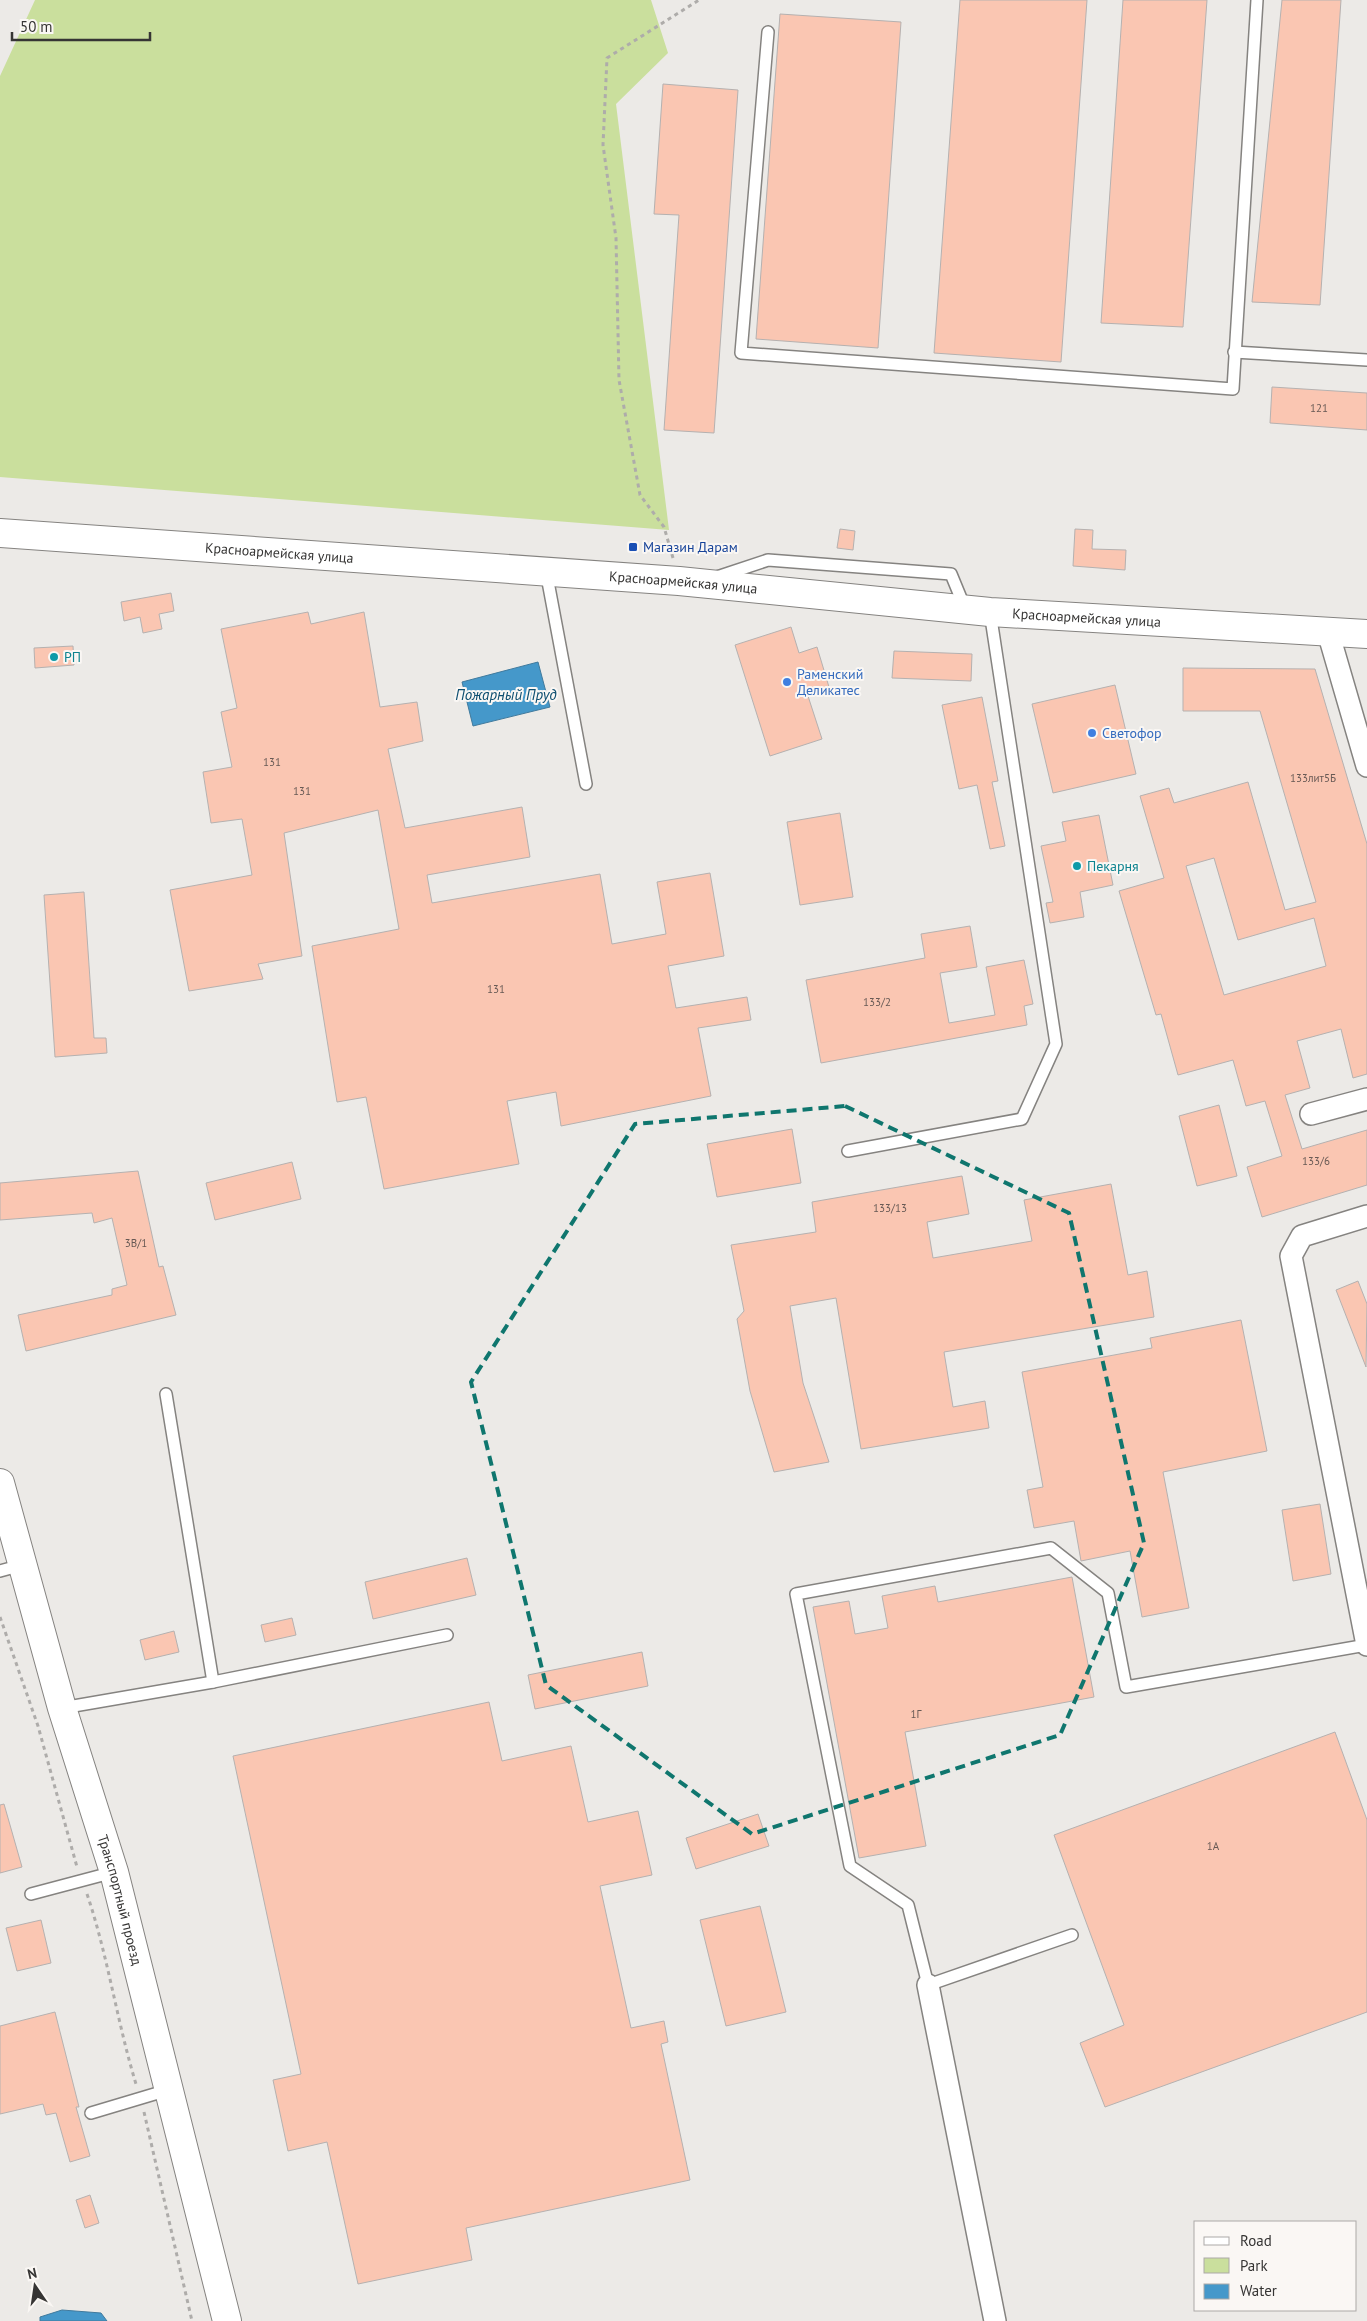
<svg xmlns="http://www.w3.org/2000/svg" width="1367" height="2321" font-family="'PT Sans',sans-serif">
  <rect width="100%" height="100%" fill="#eceae7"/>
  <polygon fill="#cadf9d" points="35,0 651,0 668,53 616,104 669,530 0,477 0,76"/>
  <g fill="#4598ca" stroke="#407a9d">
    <polygon points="538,662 550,707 473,726 462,682"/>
    <polygon points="62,2310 101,2313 107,2321 40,2321 40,2317"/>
  </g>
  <g fill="#fac6b2" stroke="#b5b1b0" fill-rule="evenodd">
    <polygon points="960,0 1087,0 1061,362 934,353"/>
    <polygon points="1123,0 1207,0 1183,327 1101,323"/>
    <polygon points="1282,0 1341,0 1320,305 1252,302"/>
    <polygon points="780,14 901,22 878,348 756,339"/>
    <polygon points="663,84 738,90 714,433 664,430 679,215 654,214"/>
    <polygon points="1272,387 1367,393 1367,430 1270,423"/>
    <polygon points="840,529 855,531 853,550 837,548"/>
    <polygon points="1075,529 1093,530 1092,549 1126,550 1125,570 1073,566"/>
    <polygon points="171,593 174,611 159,614 162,629 143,633 140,617 124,621 121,602"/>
    <polygon points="308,612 311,624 364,612 380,707 417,702 423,741 388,749 405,828 522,807 530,857 427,875 432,903 600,874 612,944 666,934 657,882 710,873 724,956 668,966 676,1008 747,997 751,1020 698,1028 711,1096 561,1126 556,1092 507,1101 519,1164 384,1189 366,1097 337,1102 312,946 399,929 378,810 284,833 302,956 258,964 263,979 189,991 170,890 252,875 242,819 211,823 203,772 232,767 221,712 237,708 221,629"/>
    <polygon points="791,627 799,653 817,647 829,687 807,693 822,739 770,756 735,645"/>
    <polygon points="73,646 74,665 35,668 34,648"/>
    <polygon points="894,651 972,654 971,681 892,678"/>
    <path d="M1183,668L1315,669L1367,844V1074L1353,1078L1341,1029L1297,1041L1310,1088L1285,1095L1302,1149L1367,1130V1185L1262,1217L1247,1167L1282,1156L1265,1101L1246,1106L1233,1060L1178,1075L1161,1014L1156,1015L1119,891L1164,878L1140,796L1169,788L1174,803L1248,782L1285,910L1316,902L1260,711H1183ZM1214,858L1238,940L1314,918L1326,966L1224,995L1186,866Z"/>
    <polygon points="1115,685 1136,774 1053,793 1032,704"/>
    <polygon points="982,697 998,781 992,782 1005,846 990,849 977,785 959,789 942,705"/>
    <polygon points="840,813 853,897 800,905 787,822"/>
    <polygon points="1099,815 1113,885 1080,892 1084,917 1050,923 1046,903 1053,902 1041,846 1066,841 1062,822"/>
    <polygon points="84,892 94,1038 106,1038 107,1053 55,1057 44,895"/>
    <polygon points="970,926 977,967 940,973 949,1023 995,1015 986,967 1024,960 1033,1004 1024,1006 1027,1025 821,1063 806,980 925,958 921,934"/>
    <polygon points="1219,1105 1237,1176 1197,1186 1179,1116"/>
    <polygon points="792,1129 801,1183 717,1197 707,1144"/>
    <polygon points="292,1162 301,1199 215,1220 206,1183"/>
    <polygon points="138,1171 159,1267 163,1266 176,1315 26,1351 18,1315 112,1295 112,1289 127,1285 112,1218 94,1223 92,1213 0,1220 0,1183"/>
    <polygon points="962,1176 969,1214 927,1222 933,1258 1032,1241 1024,1200 1111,1184 1128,1275 1147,1271 1154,1317 944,1352 953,1407 985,1401 989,1428 861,1449 836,1298 790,1306 803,1383 829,1462 774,1472 750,1391 737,1319 744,1311 731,1245 816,1232 812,1202"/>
    <polygon points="1358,1281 1367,1304 1366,1367 1336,1290"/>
    <polygon points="1241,1320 1267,1451 1163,1472 1189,1608 1142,1617 1130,1551 1081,1561 1074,1521 1034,1528 1027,1490 1043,1487 1022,1372 1152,1348 1150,1338"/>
    <polygon points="1320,1504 1331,1574 1293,1581 1282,1510"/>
    <polygon points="467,1558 476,1595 373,1619 365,1582"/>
    <polygon points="1072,1577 1094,1697 905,1732 926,1846 859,1858 813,1607 849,1601 855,1634 888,1628 882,1596 935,1586 938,1602"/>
    <polygon points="292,1618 296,1635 265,1642 261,1625"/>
    <polygon points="174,1631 179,1652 145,1660 140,1640"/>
    <polygon points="642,1652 648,1686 535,1709 528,1675"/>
    <polygon points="489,1702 502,1761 571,1746 588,1822 638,1811 652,1875 600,1886 631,2028 664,2021 668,2042 661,2044 690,2180 466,2228 472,2260 358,2284 327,2142 288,2151 273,2080 301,2074 233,1756"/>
    <polygon points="1335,1732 1367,1820 1367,2012 1105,2107 1080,2043 1124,2025 1054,1835"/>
    <polygon points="4,1804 22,1867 0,1873 0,1805"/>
    <polygon points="758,1814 769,1846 696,1869 686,1838"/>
    <polygon points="760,1906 786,2012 726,2026 700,1920"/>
    <polygon points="41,1920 51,1963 17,1971 6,1928"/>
    <polygon points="55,2012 79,2107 76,2107 90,2156 70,2162 56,2113 46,2115 43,2104 0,2114 0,2026"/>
    <polygon points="90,2195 99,2223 85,2228 76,2200"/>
  </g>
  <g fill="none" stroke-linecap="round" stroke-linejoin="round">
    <g stroke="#858380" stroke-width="14">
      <g id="service">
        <polyline points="768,32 741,353 1233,389 1257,0"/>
        <polyline points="1234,352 1367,360"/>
        <polyline points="546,571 586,784"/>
        <polyline points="717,577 768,560 951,574 965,608"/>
        <polyline points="848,1151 1022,1119 1056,1044 990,612"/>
        <polyline points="166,1394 213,1682"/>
        <polyline points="0,1571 22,1565"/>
        <polyline points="62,1708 213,1682 447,1635"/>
        <polyline points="31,1894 114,1872"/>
        <polyline points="1072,1935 928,1985 908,1905 850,1866 796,1594 1051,1548 1108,1593 1126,1687 1367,1645"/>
        <polyline points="91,2113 168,2090"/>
      </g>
    </g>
    <g stroke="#858380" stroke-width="24">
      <g id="minor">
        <polyline points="1328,632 1367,766"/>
        <polyline points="1311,1114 1367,1099"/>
        <polyline points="1367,1216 1302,1236 1291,1256 1367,1645"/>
        <polyline points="928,1985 995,2321"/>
      </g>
    </g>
    <g stroke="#858380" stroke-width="30">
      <g id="tertiary">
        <path id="s1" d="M0,533L679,581L990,612L1367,634"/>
      </g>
    </g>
    <g stroke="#858380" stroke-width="30">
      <g id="secondary">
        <path id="s2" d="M0,1483L62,1708L114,1872L227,2321"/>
      </g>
    </g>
    <g stroke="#aeacaa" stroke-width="3" stroke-dasharray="4 4" stroke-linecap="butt">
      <polyline points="673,558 664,527 640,495 619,380 616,238 603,145 607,58 699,0"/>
      <polyline points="0,1617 38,1726 77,1867"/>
      <path d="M87,1894C108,1956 117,2022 136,2084"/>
      <polyline points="144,2112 192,2321"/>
    </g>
    <use href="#service" stroke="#fff" stroke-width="11"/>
    <use href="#minor" stroke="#fff" stroke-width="21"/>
    <use href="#tertiary" stroke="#fff" stroke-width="28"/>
    <use href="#secondary" stroke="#fff" stroke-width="28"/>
  </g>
  <path fill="none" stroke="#0f766e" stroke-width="4" stroke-dasharray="10 6" stroke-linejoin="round" d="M845,1106L1069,1213L1144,1543L1060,1735L752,1834L546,1685L471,1382L635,1124Z"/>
  <rect fill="#1a4fb4" stroke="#faf7f4" stroke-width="2" x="628" y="542" width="10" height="10" rx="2.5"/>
  <g fill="#0f9aa8" stroke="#faf7f4" stroke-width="2">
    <circle cx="54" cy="657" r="5"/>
    <circle cx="1077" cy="866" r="5"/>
  </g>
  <g fill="#3f7fe0" stroke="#faf7f4" stroke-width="2">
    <circle cx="787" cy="682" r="5"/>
    <circle cx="1092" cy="733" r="5"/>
  </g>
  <g text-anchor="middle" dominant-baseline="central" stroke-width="4" stroke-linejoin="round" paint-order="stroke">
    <g font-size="11" fill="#675954">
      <text x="1319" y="408">121</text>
      <text x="272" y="762">131</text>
      <text x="1313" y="778">133лит5Б</text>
      <text x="302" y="791">131</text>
      <text x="496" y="989">131</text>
      <text x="877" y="1002">133/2</text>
      <text x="1316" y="1161">133/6</text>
      <text x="890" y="1208">133/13</text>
      <text x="136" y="1243">3В/1</text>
      <text x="916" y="1714">1Г</text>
      <text x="1213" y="1846">1А</text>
    </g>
    <g font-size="14" fill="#164399" stroke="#faf7f4" text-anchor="start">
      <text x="643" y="547">Магазин Дарам</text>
    </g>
    <g font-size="14" fill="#363534" stroke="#faf7f4">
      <text stroke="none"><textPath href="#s1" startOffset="280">Красноармейская улица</textPath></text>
      <text stroke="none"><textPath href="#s1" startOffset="685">Красноармейская улица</textPath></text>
      <text stroke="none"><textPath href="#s1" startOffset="1090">Красноармейская улица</textPath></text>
      <text stroke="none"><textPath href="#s2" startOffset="434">Транспортный проезд</textPath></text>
    </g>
    <g font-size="14" fill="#0d838f" stroke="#faf7f4" text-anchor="start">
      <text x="64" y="657">РП</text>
      <text x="1087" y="866">Пекарня</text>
    </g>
    <g font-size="14" fill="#366cbe" stroke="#faf7f4" text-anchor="start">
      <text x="797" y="674">Раменский<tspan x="797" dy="16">Деликатес</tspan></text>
      <text x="1102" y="733">Светофор</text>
    </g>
    <g font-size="15" font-style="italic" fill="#0d4e70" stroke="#faf7f4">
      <text x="506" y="694">Пожарный Пруд</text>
    </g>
  </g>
  <rect x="1194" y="2221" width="162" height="90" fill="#faf7f4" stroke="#aca9a7"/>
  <rect x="1204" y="2237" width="25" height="8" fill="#ffffff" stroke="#aca9a7"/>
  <text x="1240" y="2246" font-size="15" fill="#363534">Road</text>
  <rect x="1204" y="2258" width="25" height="15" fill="#cadf9d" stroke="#aca9a7"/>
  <text x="1240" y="2271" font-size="15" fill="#363534">Park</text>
  <rect x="1204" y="2284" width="25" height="15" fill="#4598ca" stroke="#aca9a7"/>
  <text x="1240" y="2296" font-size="15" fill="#363534">Water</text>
  <g transform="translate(35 2286) rotate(347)" stroke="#faf7f4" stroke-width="4" paint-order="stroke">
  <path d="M0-4L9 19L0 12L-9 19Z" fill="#363534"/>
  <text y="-8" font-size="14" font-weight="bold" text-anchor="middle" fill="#363534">N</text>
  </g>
  <path d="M12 32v8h138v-8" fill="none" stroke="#363534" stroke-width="2.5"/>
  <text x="20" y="32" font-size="15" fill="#363534" stroke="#faf7f4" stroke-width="4" paint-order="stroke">50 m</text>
</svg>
